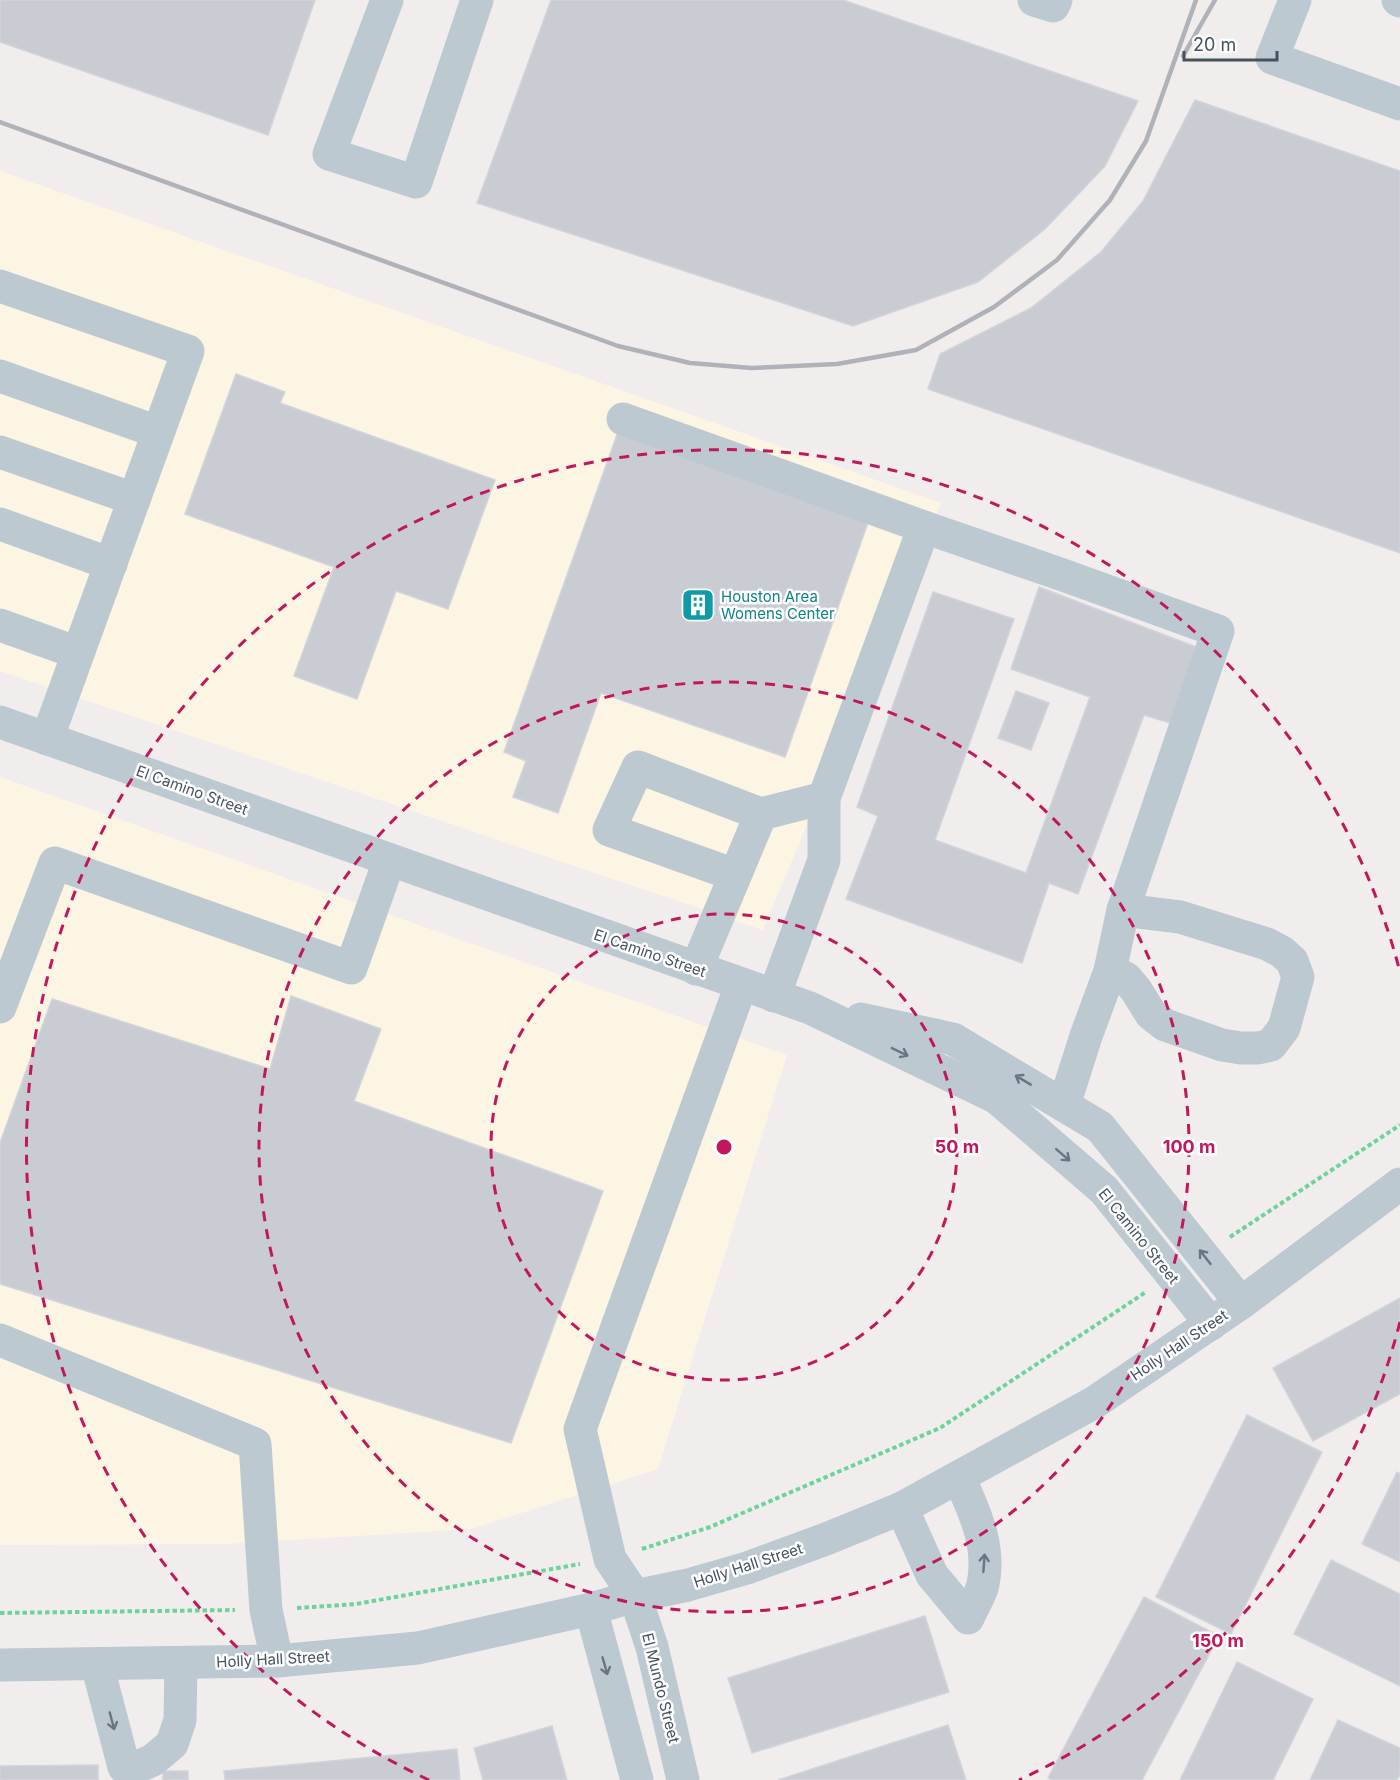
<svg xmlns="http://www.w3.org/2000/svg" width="1400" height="1780" font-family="Inter,sans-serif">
  <rect width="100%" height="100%" fill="#f1eded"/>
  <g fill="#fdf5e4">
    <polygon points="0,171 941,503 763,930 0,671"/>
    <polygon points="0,777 787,1055 658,1469 471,1529 225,1544 0,1545"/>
  </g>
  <g fill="#c9cdd3" stroke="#d1d4da" stroke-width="1.5">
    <polygon points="0,0 315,0 268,135 0,42"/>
    <polygon points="551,0 843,0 1138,101 1105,166 1045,229 978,282 853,326 477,203"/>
    <polygon points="1195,100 1400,171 1400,553 928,389 940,354 1031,308 1101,252 1143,201"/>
    <polygon points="236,374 285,392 280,403 495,480 448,609 396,591 357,699 294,676 334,567 185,514"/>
    <polygon points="619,429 870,517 785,757 601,693 558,813 513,797 526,761 504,752"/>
    <polygon points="1039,587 1204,650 1177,725 1144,715 1078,894 1049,883 1022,963 846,899 878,816 857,807 933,592 1014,619 935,840 1026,873 1090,697 1011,669"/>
    <polygon points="1016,691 1049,703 1031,750 998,738"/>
    <polygon points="291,996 381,1029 354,1101 603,1191 511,1443 0,1284 0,1143 52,999 270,1069"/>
    <polygon points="1400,1298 1400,1394 1313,1441 1273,1368"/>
    <polygon points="1247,1415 1322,1452 1231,1634 1156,1597"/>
    <polygon points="1397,1472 1400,1474 1400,1562 1362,1544"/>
    <polygon points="1331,1560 1400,1594 1400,1686 1294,1634"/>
    <polygon points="1144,1597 1219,1636 1142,1780 1052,1780 1048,1778"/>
    <polygon points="925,1616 949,1692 752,1753 728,1678"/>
    <polygon points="1237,1662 1313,1699 1273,1780 1180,1780"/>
    <polygon points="1338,1720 1400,1748 1400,1775 1397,1780 1310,1780"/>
    <polygon points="948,1725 966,1780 778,1780"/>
    <polygon points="552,1726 567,1780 483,1780 474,1748"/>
    <polygon points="457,1749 460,1780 225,1780 224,1771"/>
    <polygon points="98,1765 98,1780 0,1780 0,1766"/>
    <rect x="163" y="1771" width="25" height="9"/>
  </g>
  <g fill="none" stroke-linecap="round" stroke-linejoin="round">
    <g stroke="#6cd49b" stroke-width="4" stroke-dasharray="4.5 3" stroke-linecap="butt">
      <polyline points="1230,1237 1400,1125"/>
      <polyline points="642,1549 710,1527 940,1428 1146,1292"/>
      <polyline points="297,1608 356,1604 580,1564"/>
      <polyline points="0,1613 235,1610"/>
    </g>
    <g stroke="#bcc9d1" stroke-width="33">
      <polyline points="387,0 329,154 416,182 477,0"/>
      <polyline points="1034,0 1053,6 1056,0"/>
      <polyline points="1295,0 1272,58 1400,104"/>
      <polyline points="1398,0 1400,1"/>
      <polyline points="0,286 188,351 47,739"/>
      <polyline points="0,376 158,432"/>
      <polyline points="623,419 924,527"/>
      <polyline points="0,452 134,499"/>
      <polyline points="0,524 111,564"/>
      <polyline points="0,625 78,653"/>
      <polyline points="0,722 810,1008 997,1098 1104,1190 1211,1324"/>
      <polyline points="735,875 609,830 638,767 761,814"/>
      <polyline points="696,969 761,814 824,798 924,527 1063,575 1218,631 1123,910 1110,971 1086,1036 1064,1105"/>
      <polyline points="1110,971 1126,978 1136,990 1151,1014 1165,1025 1222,1045 1241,1048 1258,1048 1271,1045 1284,1028 1298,977 1292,961 1282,952 1267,944 1180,917 1123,910"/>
      <polyline points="774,996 824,860 824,798"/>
      <polyline points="0,1007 55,863 351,968 389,861"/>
      <polyline points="861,1019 953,1039 1100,1127 1241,1303"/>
      <polyline points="0,1340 255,1444 266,1610 277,1661"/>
      <path d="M902,1508L932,1575L968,1618C972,1607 981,1595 983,1584C991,1545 974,1511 959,1477"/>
      <polyline points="591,1609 637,1780"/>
      <polyline points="97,1664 124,1767 135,1768 153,1760 172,1744 180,1720 181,1663"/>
      <polyline points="0,1665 277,1661 418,1648 591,1609 635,1596 688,1585 747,1568 826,1539 902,1508 1095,1402 1241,1303 1400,1184"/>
      <polyline points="683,1780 652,1647 635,1596 610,1559 580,1429 741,985"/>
    </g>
    <g stroke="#afb3b9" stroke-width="4.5">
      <polyline points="1183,56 1215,0"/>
      <polyline points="0,122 618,346 690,363 752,368 837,364 916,350 994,307 1057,260 1110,200 1146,141 1196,0"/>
    </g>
  </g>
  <defs><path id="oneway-shaft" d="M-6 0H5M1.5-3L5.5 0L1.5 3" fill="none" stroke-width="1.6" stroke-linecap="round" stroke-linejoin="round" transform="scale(1.5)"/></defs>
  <g stroke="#687680">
    <use href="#oneway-shaft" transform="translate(900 1052) rotate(26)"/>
    <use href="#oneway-shaft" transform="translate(1023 1080) rotate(-149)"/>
    <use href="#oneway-shaft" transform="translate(1063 1155) rotate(41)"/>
    <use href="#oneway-shaft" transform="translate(1205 1257) rotate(-128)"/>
    <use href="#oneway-shaft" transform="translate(984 1563) rotate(-86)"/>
    <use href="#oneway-shaft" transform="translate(605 1666) rotate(74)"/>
    <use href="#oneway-shaft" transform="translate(112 1721) rotate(75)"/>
  </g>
  <g fill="none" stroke="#c2185b" stroke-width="3" stroke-dasharray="10 8">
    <circle cx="724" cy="1147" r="233"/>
    <circle cx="724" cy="1147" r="465"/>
    <path d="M1400 1322A698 698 0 0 1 1019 1780M429 1780A698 698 0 1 1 1400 972"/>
  </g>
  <defs>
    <g id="building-square" transform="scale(1.725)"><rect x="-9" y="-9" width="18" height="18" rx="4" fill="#0f9aa8" stroke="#fff"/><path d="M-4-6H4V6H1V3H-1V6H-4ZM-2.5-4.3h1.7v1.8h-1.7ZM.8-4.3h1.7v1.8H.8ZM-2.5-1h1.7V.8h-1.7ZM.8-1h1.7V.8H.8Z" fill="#fff"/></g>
  </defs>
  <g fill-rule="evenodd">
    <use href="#building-square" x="698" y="605"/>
  </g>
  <g text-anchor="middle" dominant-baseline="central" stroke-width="5" stroke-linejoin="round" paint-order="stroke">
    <g font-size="15" fill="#0d838f" stroke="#fff" text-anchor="start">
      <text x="721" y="596">Houston Area<tspan x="721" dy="17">Womens Center</tspan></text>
    </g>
    <g font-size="15" fill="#44525d" stroke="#fff">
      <text transform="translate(192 790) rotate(20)">El Camino Street</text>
      <text transform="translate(650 953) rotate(19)">El Camino Street</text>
      <text transform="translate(1139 1236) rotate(51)">El Camino Street</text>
      <text transform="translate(1179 1345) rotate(-34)">Holly Hall Street</text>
      <text transform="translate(748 1565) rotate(-18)">Holly Hall Street</text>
      <text transform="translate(273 1659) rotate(-3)">Holly Hall Street</text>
      <text transform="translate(661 1688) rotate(76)">El Mundo Street</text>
    </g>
  </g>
  <circle cx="724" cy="1147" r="9" fill="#c2185b" stroke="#fff" stroke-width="3"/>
  <g font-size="18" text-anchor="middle" font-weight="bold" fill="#c2185b" stroke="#fff" stroke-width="5" stroke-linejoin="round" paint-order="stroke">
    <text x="957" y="1153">50 m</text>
    <text x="1189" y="1153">100 m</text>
    <text x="1218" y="1647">150 m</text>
  </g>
  <path d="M1184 51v9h93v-9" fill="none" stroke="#44525d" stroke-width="3"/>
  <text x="1193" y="51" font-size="18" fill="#44525d" stroke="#ffffff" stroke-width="4.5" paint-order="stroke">20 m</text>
</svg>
